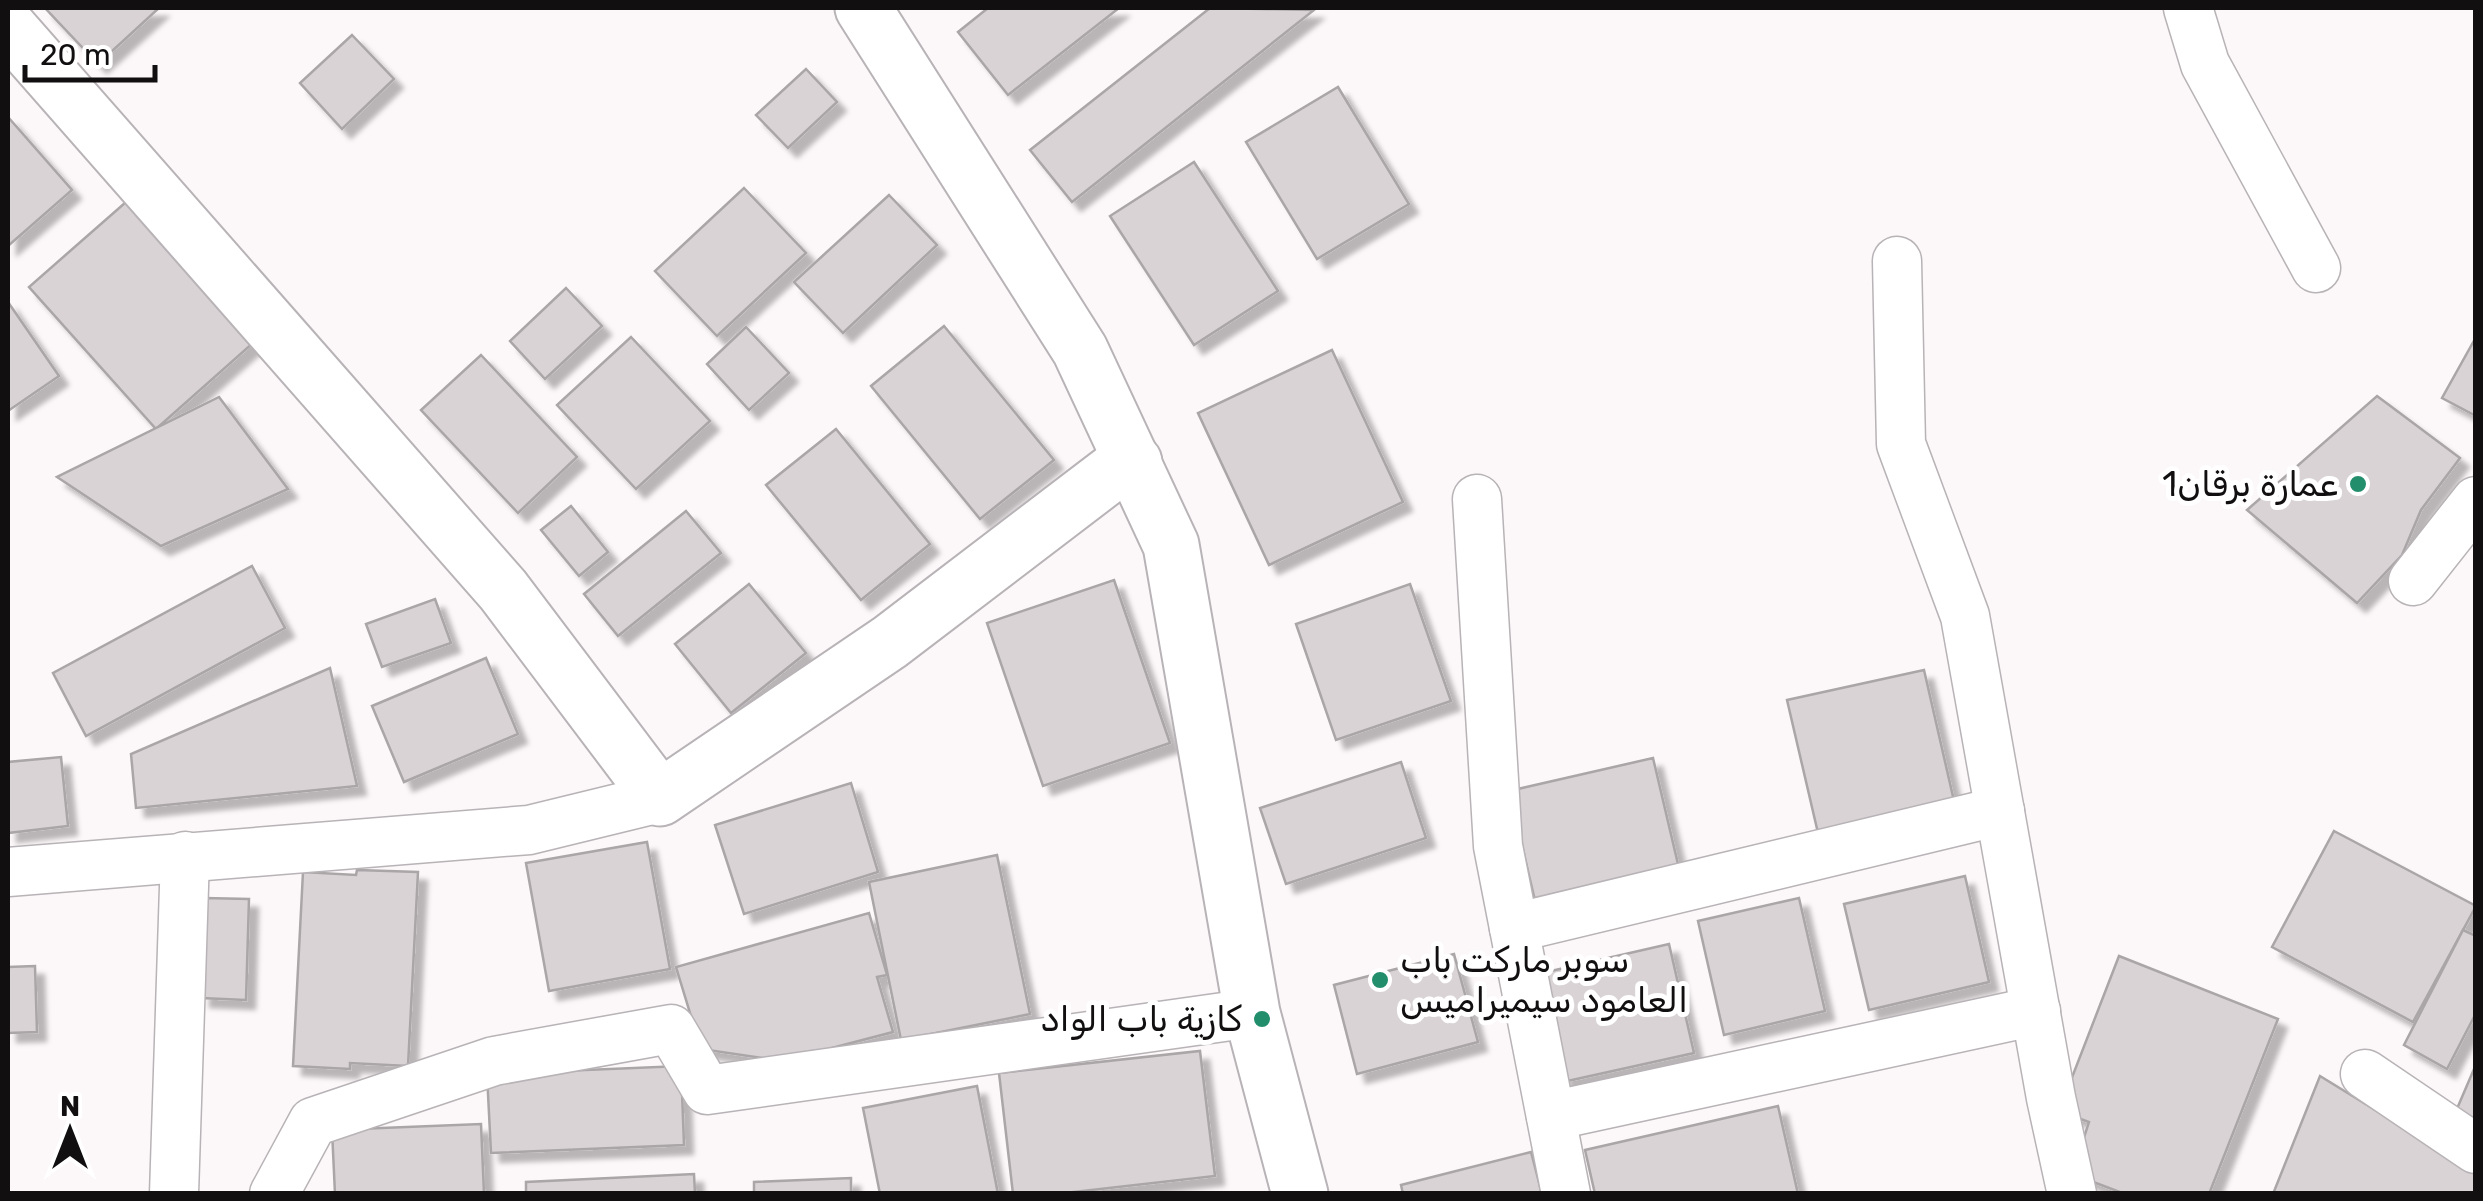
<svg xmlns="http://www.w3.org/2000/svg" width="2483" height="1201" font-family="Rubik,Vazirmatn,sans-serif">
  <defs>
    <filter id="shadow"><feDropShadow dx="9" dy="9" stdDeviation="2.5" flood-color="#0004"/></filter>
  </defs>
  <rect width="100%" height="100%" fill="#fcf7f9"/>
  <g fill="#d9d3d6" stroke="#aaa5a7" stroke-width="2.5" filter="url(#shadow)">
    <polygon points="45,8 159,8 98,64"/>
    <polygon points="988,8 1119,8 1008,95 958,32"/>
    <polygon points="1210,8 1314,10 1072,202 1030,150"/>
    <polygon points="352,35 394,79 342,129 300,83"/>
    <polygon points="806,69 837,102 788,148 756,115"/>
    <polygon points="1338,87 1409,204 1317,259 1246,142"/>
    <polygon points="8,117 72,190 8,246"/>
    <polygon points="1194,162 1278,291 1194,345 1110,216"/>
    <polygon points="744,188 806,253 717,336 655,271"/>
    <polygon points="889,195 937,245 843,333 794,282"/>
    <polygon points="126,202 253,343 156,429 29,287"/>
    <polygon points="566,288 602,326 545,379 510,341"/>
    <polygon points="8,302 59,376 8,411"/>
    <polygon points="944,326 1054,460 980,519 871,386"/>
    <polygon points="746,327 789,373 749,410 707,364"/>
    <polygon points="631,337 710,421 636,489 557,405"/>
    <polygon points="2476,337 2476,416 2442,398"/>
    <polygon points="1332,350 1403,502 1269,565 1198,413"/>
    <polygon points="481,355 577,457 518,513 421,410"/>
    <polygon points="2377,396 2460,458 2421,510 2402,555 2357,603 2247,510"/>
    <polygon points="219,397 288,489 161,546 57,477"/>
    <polygon points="836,429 930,544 861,600 766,485"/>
    <polygon points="571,506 608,552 579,576 541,530"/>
    <polygon points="686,511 721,553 618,636 584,594"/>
    <polygon points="252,566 285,628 86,736 53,673"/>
    <polygon points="1114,580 1170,743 1043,786 987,623"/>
    <polygon points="749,584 806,653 731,713 675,644"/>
    <polygon points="1410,584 1451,701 1336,740 1296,624"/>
    <polygon points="435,599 451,643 382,667 366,624"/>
    <polygon points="486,658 518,734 404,782 372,706"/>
    <polygon points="330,668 357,786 136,808 131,754"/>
    <polygon points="1924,670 1954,801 1818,833 1787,700"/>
    <polygon points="61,757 68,826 8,833 8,762"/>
    <polygon points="1653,758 1681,877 1537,909 1509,791"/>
    <polygon points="1401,762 1426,838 1286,884 1260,808"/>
    <polygon points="851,783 878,872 744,914 715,825"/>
    <polygon points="2334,831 2476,906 2413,1022 2272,947"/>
    <polygon points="647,842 670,969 549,991 526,863"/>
    <polygon points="997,855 1030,1014 901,1040 869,882"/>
    <polygon points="357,870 418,872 408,1066 350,1063 350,1069 293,1066 303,872 356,875"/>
    <polygon points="1965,876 1989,982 1869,1010 1844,904"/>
    <polygon points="204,898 249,899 246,1000 201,998"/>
    <polygon points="1799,898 1825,1011 1724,1035 1698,921"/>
    <polygon points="869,913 887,975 877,977 893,1032 782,1061 701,1049 676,967"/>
    <polygon points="2463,930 2476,936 2476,1013 2447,1069 2404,1045"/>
    <polygon points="1669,944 1694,1053 1563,1082 1538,974"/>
    <polygon points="1454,954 1478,1042 1357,1074 1334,985"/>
    <polygon points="2119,956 2278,1019 2209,1194 2125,1194 2072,1174 2089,1122 2059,1111"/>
    <polygon points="35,966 37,1032 8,1033 8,967"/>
    <polygon points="1200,1051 1215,1176 1056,1194 1013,1194 999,1073"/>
    <polygon points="681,1066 684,1145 491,1153 487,1074"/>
    <polygon points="2474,1069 2476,1069 2476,1128 2453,1118"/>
    <polygon points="2320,1076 2476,1172 2476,1193 2273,1194"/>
    <polygon points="977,1086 998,1194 880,1194 863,1108"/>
    <polygon points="1778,1106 1798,1194 1595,1194 1585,1150"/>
    <polygon points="481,1124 484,1194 335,1194 332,1130"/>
    <polygon points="1531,1152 1542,1194 1403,1194 1401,1185"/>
    <polygon points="694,1174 695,1194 526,1194 526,1182"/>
    <polygon points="851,1178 851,1194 754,1194 754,1182"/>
  </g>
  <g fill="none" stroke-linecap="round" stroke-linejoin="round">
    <g stroke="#b8b3b6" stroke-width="51">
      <g id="minor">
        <polyline points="2188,8 2205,64 2316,268"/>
        <polyline points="1897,261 1901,444 1965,616 2051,1098 2072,1194"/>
        <polyline points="1477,499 1498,846 1566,1194"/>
        <polyline points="2413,581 2476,501"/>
        <polyline points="8,872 529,830 660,798"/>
        <polyline points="1514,928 2000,811"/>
        <polyline points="2365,1074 2476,1149"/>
        <polyline points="1551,1116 2036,1011"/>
        <polyline points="174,1194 185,856"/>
        <polyline points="274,1194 313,1122 494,1061 671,1029 707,1090 1252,1013"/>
      </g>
    </g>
    <g stroke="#b8b3b6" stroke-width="59">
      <g id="tertiary">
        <polyline points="863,8 1080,350 1171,545 1252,1013 1300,1194"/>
        <polyline points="8,27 503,590 660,798 890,642 1126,462 1134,462"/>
      </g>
    </g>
    <use href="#minor" stroke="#fff" stroke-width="48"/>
    <use href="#tertiary" stroke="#fff" stroke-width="55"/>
  </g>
  <g fill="#238e6c" stroke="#fff" stroke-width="4">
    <circle cx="2358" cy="484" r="10"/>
    <circle cx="1380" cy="980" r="10"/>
    <circle cx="1262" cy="1019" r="10"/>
  </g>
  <g text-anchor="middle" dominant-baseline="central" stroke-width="10" stroke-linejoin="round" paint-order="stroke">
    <g font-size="35" fill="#110f10" stroke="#fff" text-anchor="end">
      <text x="2338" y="484">1عمارة برقان</text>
      <text x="1400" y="960" text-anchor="start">سوبر ماركت باب<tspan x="1400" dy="40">العامود سيميراميس</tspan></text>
      <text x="1242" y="1019">كازية باب الواد</text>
    </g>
  </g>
  <rect width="2483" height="1201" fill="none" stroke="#110f10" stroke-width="20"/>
  <g transform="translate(70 1131)" stroke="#ffffff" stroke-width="8" paint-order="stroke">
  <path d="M0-8L18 38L0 25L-18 38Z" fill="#110f10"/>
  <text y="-15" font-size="28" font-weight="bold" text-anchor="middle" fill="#110f10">N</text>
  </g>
  <path d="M25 65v15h130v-15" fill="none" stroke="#110f10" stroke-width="5"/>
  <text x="40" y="65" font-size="30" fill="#110f10" stroke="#ffffff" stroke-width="8" paint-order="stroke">20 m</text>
</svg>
